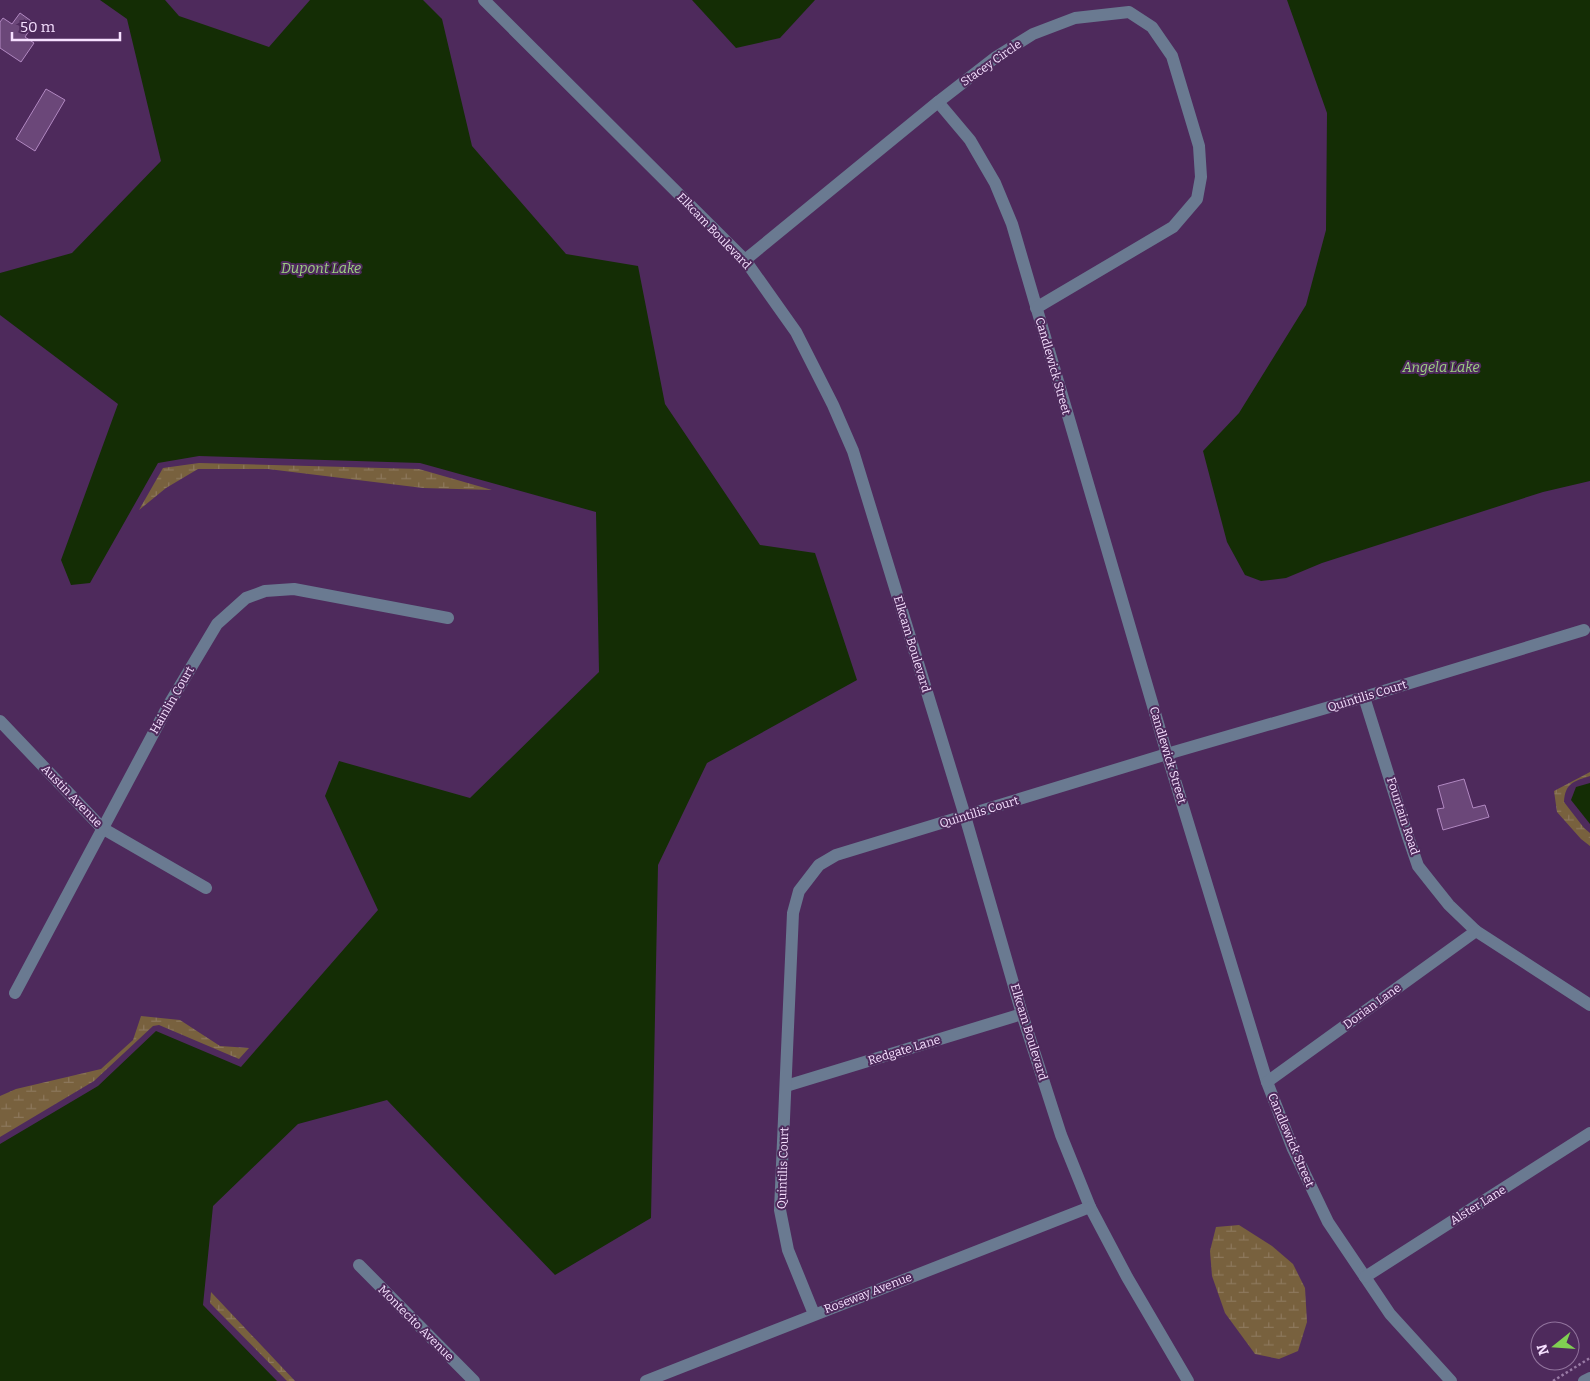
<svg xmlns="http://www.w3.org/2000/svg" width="1590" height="1381" font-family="Bitter,serif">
  <defs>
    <pattern id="wetland-marsh" width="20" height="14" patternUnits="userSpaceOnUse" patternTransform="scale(1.25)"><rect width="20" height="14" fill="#78613e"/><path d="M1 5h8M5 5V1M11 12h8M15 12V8" fill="none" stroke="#8c775b"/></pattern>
  </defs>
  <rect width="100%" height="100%" fill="#4e2a5c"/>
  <g fill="url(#wetland-marsh)">
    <polygon points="199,463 419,469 492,490 423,488 268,469 198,469 166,488 139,510 163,468"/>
    <path d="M1590,772V776C1574,781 1565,783 1564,802L1584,828L1590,833V846L1581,839L1557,812L1554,791Z"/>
    <polygon points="141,1016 180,1020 220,1046 249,1048 239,1059 159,1025 153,1026 94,1081 0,1137 0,1096 16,1089 101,1069 133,1040"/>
    <polygon points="1239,1225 1272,1246 1293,1264 1305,1288 1307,1322 1298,1351 1279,1359 1255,1354 1225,1313 1212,1276 1210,1251 1216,1227"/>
    <polygon points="211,1292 295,1381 287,1381 210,1303"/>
  </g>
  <g fill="#142d05">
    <polygon points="100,0 165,0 179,16 269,47 310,0 423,0 442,19 472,146 566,254 638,266 665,404 760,545 815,553 857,680 707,763 658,865 651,1218 555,1275 387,1100 298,1124 213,1206 203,1305 277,1381 0,1381 0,1144 98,1086 156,1031 241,1067 378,910 325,796 339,761 470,798 599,672 596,512 420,463 199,456 158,463 90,583 71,585 61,560 118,404 0,315 0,273 72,253 161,161 127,19"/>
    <polygon points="692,0 815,0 780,38 736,48"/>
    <polygon points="1287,0 1590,0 1590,481 1543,492 1322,563 1286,578 1261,581 1245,575 1227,542 1203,451 1239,413 1306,305 1326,230 1327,113"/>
    <polygon points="1590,783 1590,824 1571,800 1576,787"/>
  </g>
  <g fill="#6b4779" stroke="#b188c1">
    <polygon points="20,13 34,23 25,37 34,43 21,62 0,48 0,22 3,18 12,24"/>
    <polygon points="46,89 65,100 35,151 16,139"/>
    <polygon points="1464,779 1473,808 1485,805 1489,817 1443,830 1437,809 1444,808 1438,786"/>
  </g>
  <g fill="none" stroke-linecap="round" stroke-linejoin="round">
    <polyline stroke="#997ba5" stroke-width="2.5" stroke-dasharray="2.5 2.5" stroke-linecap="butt" points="1553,1381 1590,1358"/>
    <g stroke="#6a7a91" stroke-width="12">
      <polyline points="484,0 745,260 796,332 833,405 853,451 965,816 1022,1014 1061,1135 1090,1207 1127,1277 1188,1381"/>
      <polyline points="938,102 970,140 995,183 1012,224 1167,754 1267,1082 1293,1149 1328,1222 1390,1314 1451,1381"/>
      <polyline points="745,260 938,102 996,57 1033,34 1075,18 1129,12 1152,27 1172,56 1199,146 1201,177 1197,199 1173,227 1036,308"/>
      <polyline points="1364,697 1407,834 1418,866 1433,885 1449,905 1476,931 1590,1005"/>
      <polyline points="0,721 102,828 206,888"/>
      <polyline points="15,993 168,706 217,624 246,598 265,591 294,589 448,618"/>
      <polyline points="1267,1082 1476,931"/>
      <polyline points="786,1086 1022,1014"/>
      <polyline points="359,1265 474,1381"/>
      <polyline points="1365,1277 1590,1133"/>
      <polyline points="814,1314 788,1250 780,1210 793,913 799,891 819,865 836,855 1167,754 1364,697 1584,630"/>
      <polyline points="646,1381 1090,1207"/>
      <polyline points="1584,1381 1590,1378"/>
    </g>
  </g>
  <g text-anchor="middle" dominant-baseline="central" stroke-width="4" stroke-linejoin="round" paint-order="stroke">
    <g font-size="12" fill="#f6e0ff" stroke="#4e2a5c">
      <text transform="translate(991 63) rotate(-35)">Stacey Circle</text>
      <text transform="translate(714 231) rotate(46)">Elkcam Boulevard</text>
      <text transform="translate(1053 366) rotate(74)">Candlewick Street</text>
      <text transform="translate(912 644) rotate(73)">Elkcam Boulevard</text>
      <text transform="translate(1367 696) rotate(-17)">Quintilis Court</text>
      <text transform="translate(172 700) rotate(-60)">Hainlin Court</text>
      <text transform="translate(1168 755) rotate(73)">Candlewick Street</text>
      <text transform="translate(72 796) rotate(46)">Austin Avenue</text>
      <text transform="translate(979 812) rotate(-17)">Quintilis Court</text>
      <text transform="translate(1403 816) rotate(72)">Fountain Road</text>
      <text transform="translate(1372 1006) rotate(-36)">Dorian Lane</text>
      <text transform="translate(1029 1032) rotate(73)">Elkcam Boulevard</text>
      <text transform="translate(904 1050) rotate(-17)">Redgate Lane</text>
      <text transform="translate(1291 1140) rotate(67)">Candlewick Street</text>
      <text transform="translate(783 1168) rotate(-88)">Quintilis Court</text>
      <text transform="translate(1478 1205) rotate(-32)">Alster Lane</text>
      <text transform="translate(868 1293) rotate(-21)">Roseway Avenue</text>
      <text transform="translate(416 1323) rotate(45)">Montecito Avenue</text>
    </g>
    <g font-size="14" font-style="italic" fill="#9cd082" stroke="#4e2a5c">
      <text x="321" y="268">Dupont Lake</text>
      <text x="1441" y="367">Angela Lake</text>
    </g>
  </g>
  <g transform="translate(1555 1346) rotate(253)"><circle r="24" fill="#4e2a5c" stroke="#91739d"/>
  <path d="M0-4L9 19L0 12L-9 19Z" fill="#80d052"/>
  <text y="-8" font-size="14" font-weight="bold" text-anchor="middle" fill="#f6e0ff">N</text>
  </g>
  <path d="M12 32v8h108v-8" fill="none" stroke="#f6e0ff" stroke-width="2.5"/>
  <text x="20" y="32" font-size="15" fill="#f6e0ff" stroke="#4e2a5c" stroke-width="4" paint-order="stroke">50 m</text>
</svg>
